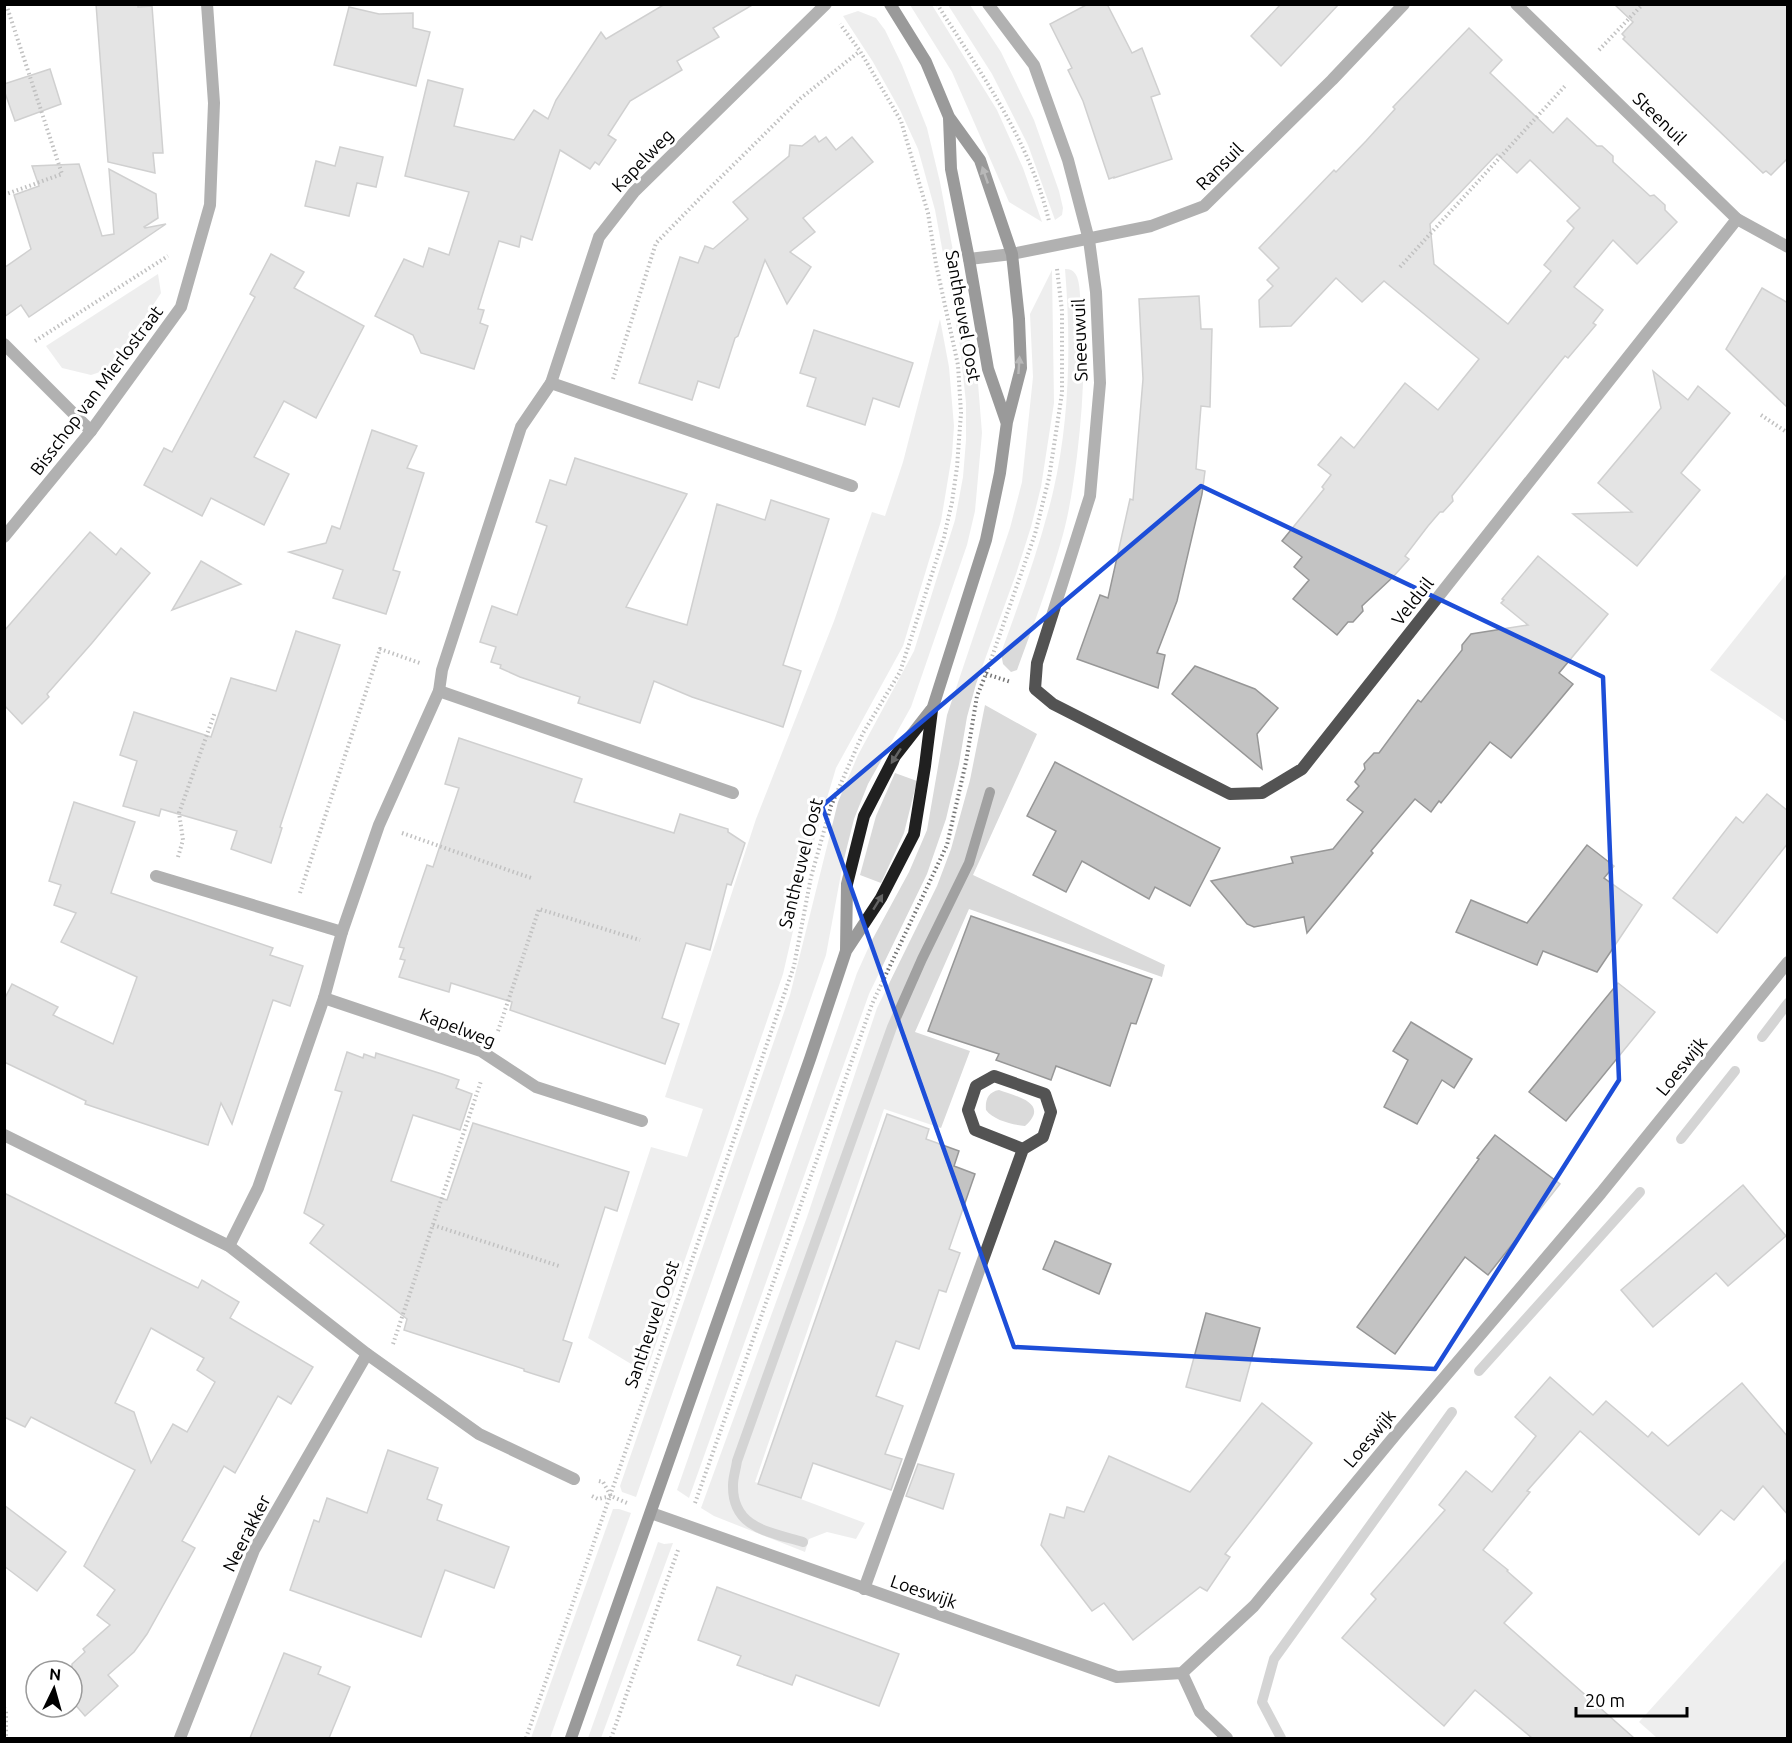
<svg xmlns="http://www.w3.org/2000/svg" width="1792" height="1743" font-family="Ubuntu,sans-serif">
  <rect width="100%" height="100%" fill="#fff"/>
  <g fill="#dadada">
    <polygon points="910,5 932,5 997,110 1023,168 1042,222 1009,202 952,72"/>
    <polygon points="948,5 970,5 1001,52 1034,120 1059,191 1063,208 1062,215 1055,220 1028,145 992,74"/>
    <polygon points="858,11 876,18 885,30 902,65 927,128 940,182 978,383 982,433 975,511 967,545 911,707 868,784 854,819 843,863 826,955 636,1497 622,1492 620,1486 790,995 838,802 858,755 914,651 955,520 963,477 966,440 966,403 960,346 935,210 918,149 900,110 873,62 843,16"/>
    <path d="M1065,269C1082,268 1079,293 1081,306C1086,356 1083,406 1077,456C1073,486 1069,516 1060,545C1048,587 1032,629 1017,670L1011,672L1003,664L1001,653C1020,600 1040,547 1053,492C1070,419 1071,343 1065,269Z"/>
    <polygon points="1052,270 1054,403 1041,487 1031,527 1016,574 976,684 967,717 959,764 946,819 927,874 869,994 689,1498 677,1490 857,973 871,942 909,872 927,830 947,715 1010,528 1022,482 1033,377 1030,314"/>
    <polygon points="158,274 161,293 112,368 91,375 62,368 46,346"/>
    <polygon points="940,319 949,367 954,426 952,455 941,521 903,646 836,768 813,845 783,974 646,1373 588,1338 651,1147 687,1157 703,1109 665,1097 756,819 834,621 872,512 885,516 903,462"/>
    <polygon points="1787,573 1787,722 1710,670"/>
    <polygon points="985,705 1037,734 973,875 1165,965 1162,977 969,909 915,1032 970,1051 941,1128 884,1109 755,1482 865,1523 856,1539 827,1532 809,1539 805,1552 714,1516 701,1508 807,1217 877,1008 937,886 951,849 970,780"/>
    <polygon points="895,773 917,781 904,833 881,883 860,875 876,816"/>
    <path d="M999,1090C1015,1096 1051,1103 1025,1126C1013,1125 993,1120 986,1110C985,1100 988,1092 999,1090Z"/>
    <polygon points="613,1509 619,1509 631,1513 550,1738 531,1738"/>
    <polygon points="658,1542 664,1544 673,1543 601,1738 588,1738"/>
    <polygon points="1787,1558 1787,1738 1657,1738 1639,1722"/>
  </g>
  <g fill="none" stroke-linecap="round" stroke-linejoin="round">
    <g stroke="#a1a1a1" stroke-width="10">
      <polyline points="1762,1037 1788,1003"/>
      <polyline points="1681,1139 1735,1071"/>
      <polyline points="1479,1371 1640,1192"/>
      <path d="M803,1542C769,1532 732,1528 733,1485C733,1477 736,1469 737,1461L892,1027L922,959L969,863L990,792"/>
      <polyline points="1281,1738 1262,1702 1274,1659 1452,1412"/>
    </g>
  </g>
  <g fill="#c3c3c3" stroke="#979797" stroke-width="1.5" fill-rule="evenodd">
    <polygon points="96,4 138,4 138,7 152,6 163,153 153,153 155,173 108,162"/>
    <polygon points="665,4 754,4 713,28 719,37 677,61 682,70 630,101 608,135 616,140 599,165 595,162 590,169 560,150 532,240 521,236 519,247 499,241 478,309 484,310 480,323 488,326 474,369 421,353 413,335 375,316 404,259 423,267 429,248 449,255 469,192 405,176 428,80 463,89 454,126 514,140 534,110 548,119 556,100 601,32 606,39"/>
    <polygon points="1088,4 1107,4 1132,53 1142,48 1160,94 1151,97 1172,159 1114,178 1114,177 1109,179 1083,101 1068,70 1072,68 1050,24"/>
    <polygon points="1281,4 1339,4 1281,66 1251,36"/>
    <polygon points="1614,4 1788,4 1788,158 1771,175 1766,171 1763,173 1623,39 1625,37 1622,34 1633,22"/>
    <polygon points="349,7 379,14 413,13 413,28 430,32 416,86 334,65"/>
    <path d="M1469,28L1502,60L1490,73L1553,133L1567,118L1597,146H1602L1613,156V162L1650,196L1654,195L1665,205V210L1677,222L1637,264L1613,240L1574,287L1603,310L1593,323L1596,325L1568,358L1565,356L1452,496L1453,501L1443,512H1440L1428,526L1405,556L1409,559L1393,577L1362,606L1363,611L1353,622H1348L1337,635L1293,599L1309,580L1294,567L1302,557L1282,541L1324,489L1322,487L1331,475L1318,465L1341,437L1354,448L1405,383L1438,410L1479,359L1384,281L1362,302L1336,278L1291,326L1260,327L1259,300L1273,286L1267,280L1279,268L1259,248L1334,170L1336,172L1366,141L1395,109L1393,107ZM1497,154L1517,173L1530,160L1580,208L1567,221L1574,228L1544,265L1551,271L1508,324L1434,264L1430,224Z"/>
    <polygon points="50,69 61,104 15,121 4,90 4,84"/>
    <polygon points="815,136 819,142 826,137 836,150 852,137 873,162 803,218 815,232 790,252 811,267 787,304 765,260 738,336 735,338 719,388 698,381 692,400 639,383 680,257 698,263 705,246 713,249 748,219 733,202 789,156 790,145 802,146"/>
    <polygon points="340,147 383,157 376,187 357,183 349,216 305,206 316,161 335,166"/>
    <polygon points="79,164 102,236 114,234 109,169 156,194 158,218 144,227 145,228 166,224 29,317 21,305 4,317 4,268 31,249 14,195 39,186 32,166"/>
    <polygon points="271,254 304,272 294,288 364,326 316,418 284,401 254,457 289,474 264,525 211,498 202,516 144,485 164,448 172,452 255,297 250,294"/>
    <polygon points="1762,288 1788,303 1788,408 1726,349"/>
    <polygon points="1199,296 1201,329 1212,329 1210,407 1201,406 1196,469 1205,471 1202,494 1177,601 1157,653 1165,655 1158,688 1077,659 1100,595 1108,598 1130,499 1133,500 1143,379 1139,299"/>
    <polygon points="814,330 913,363 899,407 873,398 865,425 807,406 816,378 800,373"/>
    <polygon points="1653,371 1688,400 1698,386 1730,413 1681,473 1700,490 1637,566 1573,514 1632,512 1598,483 1661,408"/>
    <polygon points="372,430 417,446 407,468 424,473 393,570 400,572 386,614 333,598 343,570 289,552 326,543 332,526 340,529"/>
    <polygon points="575,458 687,494 626,607 687,625 717,504 765,520 771,500 829,519 783,665 801,671 783,727 692,697 654,681 640,723 578,703 580,697 520,677 500,668 501,665 491,662 496,647 480,642 492,606 517,615 547,526 536,522 550,480 566,485"/>
    <polygon points="90,532 116,555 121,548 150,573 92,643 47,694 49,697 22,724 4,705 4,631"/>
    <polygon points="1538,556 1608,614 1559,673 1573,684 1511,758 1490,742 1441,803 1439,801 1431,812 1415,799 1371,851 1373,853 1307,933 1304,917 1254,927 1247,924 1211,881 1293,863 1291,857 1333,849 1363,812 1347,800 1359,786 1355,782 1365,769 1364,764 1374,753 1379,753 1418,700 1421,702 1462,650 1462,645 1471,634 1528,625 1501,603 1504,600 1502,599"/>
    <polygon points="201,561 241,584 172,610"/>
    <polygon points="296,631 340,645 280,827 282,828 271,863 231,849 237,831 161,809 159,816 123,806 137,761 120,755 134,712 211,737 231,678 276,691"/>
    <polygon points="1195,666 1255,689 1278,708 1257,734 1262,769 1172,694"/>
    <polygon points="459,738 582,779 574,802 674,833 680,814 728,829 728,832 745,843 731,885 727,884 710,950 686,943 662,1018 679,1024 665,1064 510,1010 512,1002 451,983 449,992 399,977 405,960 400,959 404,948 399,947 427,865 433,867 459,788 445,784"/>
    <polygon points="1055,762 1220,848 1190,906 1155,887 1149,899 1082,861 1066,892 1033,875 1056,831 1027,816"/>
    <polygon points="1767,794 1788,811 1788,843 1717,933 1673,898 1736,817 1743,823"/>
    <polygon points="74,802 135,822 111,893 273,948 270,955 303,966 290,1006 273,1000 232,1124 221,1103 208,1145 85,1104 86,1101 4,1062 4,1000 12,984 58,1007 53,1015 113,1044 137,977 61,942 76,913 54,905 61,885 49,881"/>
    <polygon points="1587,845 1614,866 1604,878 1642,905 1597,972 1543,951 1537,965 1456,932 1471,900 1527,923"/>
    <polygon points="971,916 1152,979 1136,1024 1131,1023 1110,1086 1056,1066 1051,1080 996,1060 999,1054 928,1031"/>
    <polygon points="1618,983 1655,1012 1566,1121 1529,1092"/>
    <polygon points="1411,1022 1472,1059 1454,1088 1442,1080 1417,1124 1384,1107 1408,1060 1393,1051"/>
    <polygon points="347,1052 363,1058 364,1054 375,1058 376,1053 442,1074 459,1080 456,1088 472,1094 460,1130 413,1115 391,1181 447,1200 473,1123 629,1172 617,1211 605,1207 563,1340 572,1343 559,1382 524,1371 524,1369 404,1330 407,1319 310,1243 324,1225 304,1213 342,1092 335,1090"/>
    <polygon points="887,1114 929,1129 926,1139 959,1151 954,1166 975,1174 949,1249 960,1253 946,1292 939,1290 919,1349 896,1341 876,1396 903,1406 885,1454 902,1459 891,1490 813,1463 801,1498 758,1484"/>
    <polygon points="1495,1135 1560,1184 1488,1275 1465,1257 1395,1354 1357,1327 1479,1159 1477,1158"/>
    <polygon points="1743,1185 1786,1236 1728,1286 1716,1273 1653,1327 1621,1290"/>
    <path d="M4,1193L198,1288L202,1280L239,1302L230,1318L313,1367L291,1404L278,1396L235,1473L224,1466L182,1541L195,1548L147,1634L134,1652L108,1675L118,1686L85,1716L72,1701V1664L85,1652L83,1649L110,1625L97,1615L115,1590L84,1566L135,1470L31,1417L25,1427L4,1417ZM151,1328L204,1358L197,1370L215,1382L187,1432L173,1424L151,1463L134,1412L115,1403Z"/>
    <polygon points="1055,1241 1111,1264 1099,1294 1043,1269"/>
    <polygon points="1206,1313 1260,1328 1240,1401 1186,1387"/>
    <polygon points="1550,1377 1593,1415 1606,1401 1648,1437 1652,1432 1668,1446 1742,1383 1788,1437 1788,1515 1763,1486 1734,1520 1721,1510 1699,1535 1580,1431 1527,1491 1530,1492 1483,1550 1508,1570 1507,1571 1532,1593 1504,1623 1634,1738 1532,1738 1475,1690 1444,1726 1342,1638 1376,1599 1371,1594 1445,1510 1439,1505 1466,1471 1492,1492 1536,1436 1515,1417"/>
    <polygon points="1262,1403 1312,1443 1225,1554 1230,1557 1207,1591 1200,1587 1133,1640 1104,1603 1092,1611 1041,1545 1050,1514 1064,1518 1067,1507 1084,1512 1109,1456 1190,1492"/>
    <polygon points="388,1450 438,1468 427,1499 442,1505 437,1520 509,1547 494,1588 445,1570 421,1637 290,1590 314,1520 319,1522 327,1498 367,1513"/>
    <polygon points="918,1464 954,1474 943,1509 906,1496"/>
    <polygon points="4,1505 66,1552 37,1591 4,1566"/>
    <polygon points="717,1587 899,1654 879,1706 796,1675 792,1685 737,1665 741,1656 698,1640"/>
    <polygon points="284,1653 321,1667 318,1674 350,1687 329,1738 250,1738"/>
  </g>
  <g fill="none" stroke-linecap="round" stroke-linejoin="round">
    <g stroke="#757575" stroke-width="4" stroke-dasharray="1.5 3" stroke-linecap="butt">
      <path d="M937,4C980,72 1030,141 1049,221"/>
      <polyline points="1599,50 1643,4"/>
      <polyline points="4,195 62,174 6,4"/>
      <polyline points="1400,267 1565,86"/>
      <polyline points="35,341 168,256"/>
      <polyline points="613,379 656,243 711,187 801,98 860,51"/>
      <polyline points="1761,415 1788,433"/>
      <polyline points="986,674 1011,682"/>
      <polyline points="402,833 531,878"/>
      <polyline points="178,857 183,840 179,813 215,712"/>
      <polyline points="300,893 380,649 420,663"/>
      <polyline points="498,1031 539,909 640,940"/>
      <polyline points="433,1225 559,1266"/>
      <polyline points="393,1344 481,1081"/>
      <polyline points="599,1481 603,1482 611,1496 627,1503"/>
      <polyline points="592,1496 598,1499 611,1496"/>
      <polyline points="695,1503 872,1004 947,845 966,762 977,696 986,674 1035,534 1049,478 1062,393 1062,311 1057,269"/>
      <polyline points="4,1708 6,1710 6,1738"/>
      <polyline points="526,1738 794,966 811,877 831,806 863,733 900,672 944,537 952,502 957,467 961,413 958,365 936,264 928,213 901,121 860,51 840,24"/>
      <polyline points="611,1738 678,1550"/>
    </g>
    <g stroke="#535353" stroke-width="12">
      <polyline points="988,4 1034,65 1068,160 1089,240 1096,292 1100,383 1090,496 1037,663 1035,689 1053,704 1230,794 1262,793 1302,769 1737,219"/>
      <polyline points="1516,4 1737,219 1788,247"/>
      <polyline points="969,259 1012,254 1151,226 1204,206 1332,80 1404,4"/>
      <polyline points="4,344 91,431"/>
      <polyline points="551,383 852,486"/>
      <polyline points="4,537 91,431 181,307 210,205 214,103 207,4"/>
      <polyline points="439,691 733,793"/>
      <polyline points="156,876 342,932"/>
      <polyline points="324,998 481,1051 536,1087 642,1121"/>
      <polyline points="4,1135 229,1246 367,1354 479,1434 574,1479"/>
      <polyline points="229,1246 258,1188 324,998 342,932 379,825 439,691 442,670 521,427 551,383 599,237 634,192 826,4"/>
      <polyline points="651,1513 1117,1677 1182,1673 1254,1606 1397,1433 1601,1193 1788,962"/>
      <polyline points="864,1589 1023,1149 1043,1137 1051,1112 1045,1094 994,1076 976,1086 968,1110 975,1130 1023,1149"/>
      <polyline points="1182,1673 1200,1712 1227,1738"/>
      <polyline points="180,1738 254,1550 367,1354"/>
    </g>
    <g stroke="#202020" stroke-width="12">
      <polyline points="949,118 951,169 969,259 988,369 1006,421"/>
      <polyline points="846,950 847,884 864,816 895,756 931,710"/>
      <polyline points="571,1738 810,1059 846,951 881,898 914,834 925,766 932,710 986,540 1000,473 1007,422 1021,368 1019,319 1012,254 980,160 949,117 926,62 890,4"/>
    </g>
  </g>
  <defs><path id="oneway-solid" d="M-6-.8H1V-3.2L6.5 0L1 3.2V.8H-6Z" transform="scale(1.5)"/></defs>
  <g fill="#636363">
    <use href="#oneway-solid" transform="translate(985 175) rotate(-109)"/>
    <use href="#oneway-solid" transform="translate(1019 365) rotate(-86)"/>
    <use href="#oneway-solid" transform="translate(896 756) rotate(123)"/>
    <use href="#oneway-solid" transform="translate(878 902) rotate(-58)"/>
  </g>
  <path d="M0 0H1792V1743H0ZM1201,486L1603,677L1619,1080L1435,1369L1014,1347L822,806Z" fill="#fff" fill-opacity=".55" fill-rule="evenodd"/>
  <path fill="none" stroke="#1d4ed8" stroke-width="4.5" stroke-linejoin="round" d="M1201,486L1603,677L1619,1080L1435,1369L1014,1347L822,806Z"/>
  <g text-anchor="middle" dominant-baseline="central" stroke-width="6" stroke-linejoin="round" paint-order="stroke">
    <g font-size="18" fill="#000" stroke="#fff">
      <text transform="translate(1660 118) rotate(44)">Steenuil</text>
      <text transform="translate(642 160) rotate(-46)">Kapelweg</text>
      <text transform="translate(1219 166) rotate(-45)">Ransuil</text>
      <text transform="translate(964 316) rotate(80)">Santheuvel Oost</text>
      <text transform="translate(1079 340) rotate(-92)">Sneeuwuil</text>
      <text transform="translate(96 390) rotate(-53)">Bisschop van Mierlostraat</text>
      <text transform="translate(1412 601) rotate(-52)">Velduil</text>
      <text transform="translate(800 863) rotate(-76)">Santheuvel Oost</text>
      <text transform="translate(458 1027) rotate(21)">Kapelweg</text>
      <text transform="translate(1681 1066) rotate(-51)">Loeswijk</text>
      <text transform="translate(651 1324) rotate(-71)">Santheuvel Oost</text>
      <text transform="translate(1369 1438) rotate(-50)">Loeswijk</text>
      <text transform="translate(246 1533) rotate(-63)">Neerakker</text>
      <text transform="translate(924 1591) rotate(19)">Loeswijk</text>
    </g>
  </g>
  <rect width="1792" height="1743" fill="none" stroke="#000000" stroke-width="12"/>
  <g transform="translate(54 1689) rotate(5)"><circle r="28" fill="#ffffff" stroke="#999999" stroke-width="1.5"/>
  <path d="M0-4.5L10 22L0 15L-10 22Z" fill="#000000"/>
  <text y="-9" font-size="16" font-weight="bold" text-anchor="middle" fill="#000000">N</text>
  </g>
  <path d="M1576 1707v9h111v-9" fill="none" stroke="#000000" stroke-width="3"/>
  <text x="1585" y="1707" font-size="18" fill="#000000" stroke="#ffffff" stroke-width="4.5" paint-order="stroke">20 m</text>
</svg>
